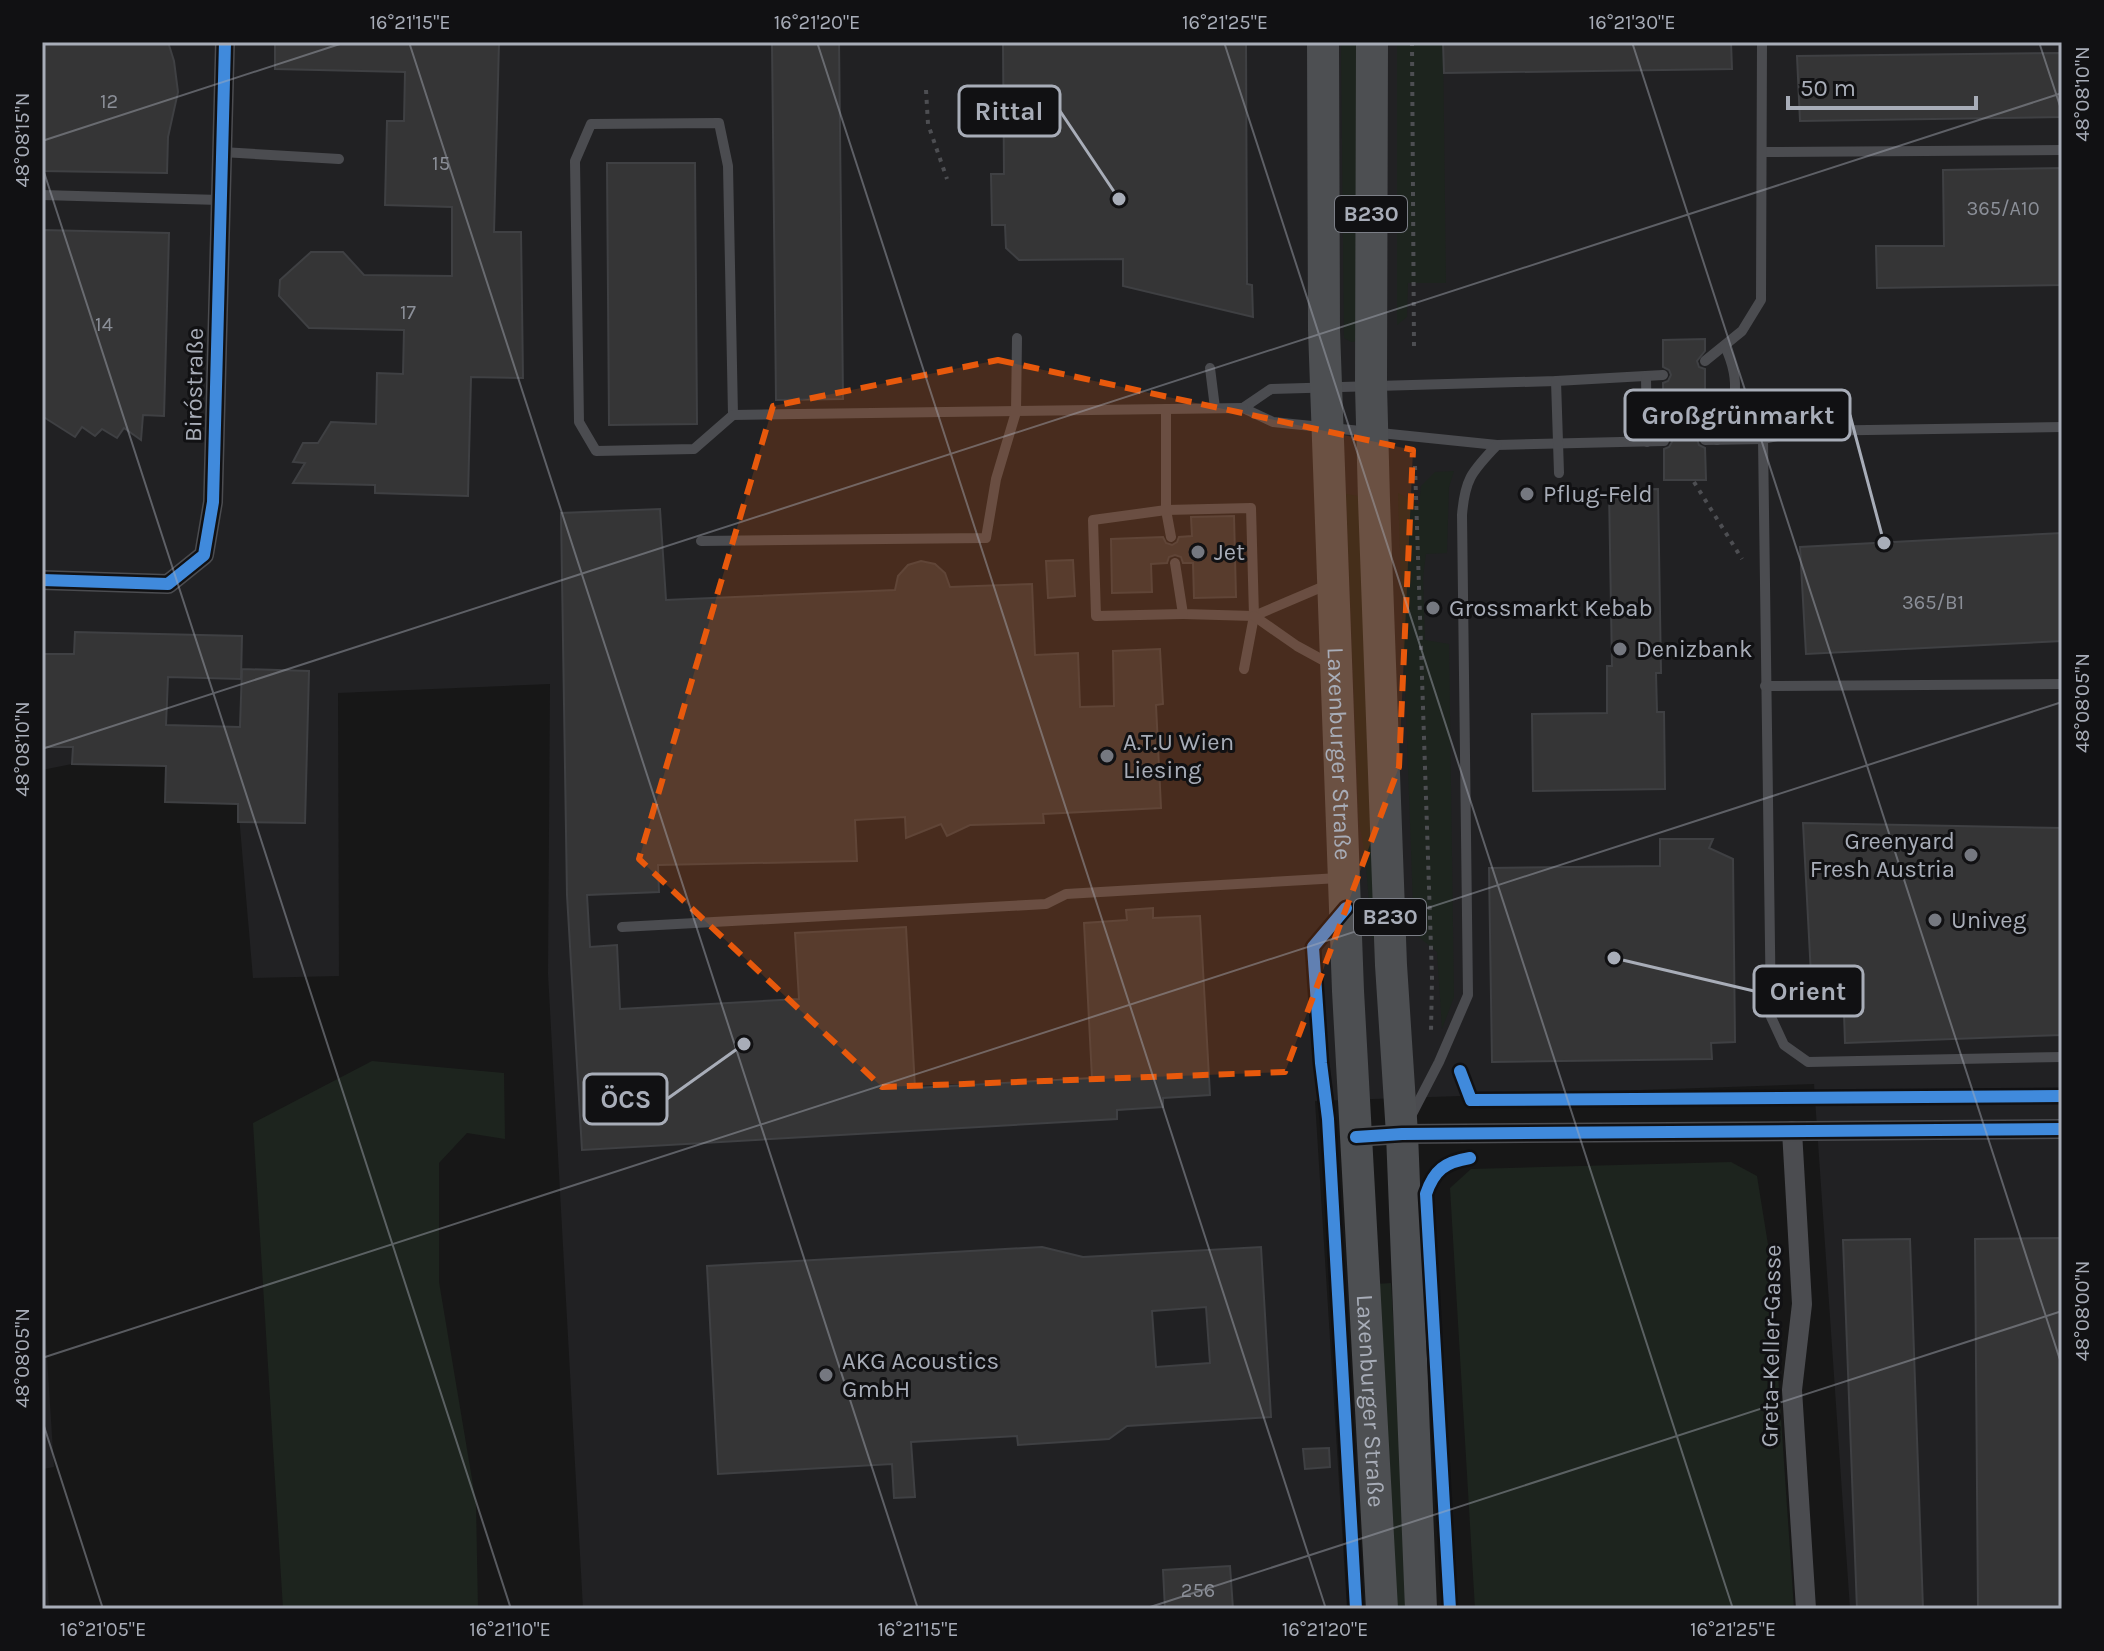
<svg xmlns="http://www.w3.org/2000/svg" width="2104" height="1651" font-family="Karla,sans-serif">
  <rect width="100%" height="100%" fill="#171717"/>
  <g fill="#212123">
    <polygon points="42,42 2062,42 2062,1609 1850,1609 1814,1084 1315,1101 1347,1609 583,1609 548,974 550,684 338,693 339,976 253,978 238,804 165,802 165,766 72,764 42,770"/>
    <polygon points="42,1278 54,1467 43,1469 49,1609 42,1609"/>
  </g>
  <g fill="#1d241e">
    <polygon points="1341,42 1358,42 1357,341 1351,342 1344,338"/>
    <polygon points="1397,42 1443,42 1446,283 1408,283 1407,317 1397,325"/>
    <polygon points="1454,471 1449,487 1447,553 1426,554 1423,577 1425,640 1449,644 1454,997 1442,1029 1437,952 1414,933 1398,493 1419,505 1421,486 1435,472"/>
    <polygon points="1346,494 1363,497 1377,938 1372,938 1365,854 1359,821"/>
    <polygon points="372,1061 504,1073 505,1139 467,1133 439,1163 439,1282 476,1503 478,1609 283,1609 253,1123"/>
    <polygon points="1731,1162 1757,1176 1770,1257 1794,1609 1475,1609 1450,1188 1471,1169"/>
    <polygon points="1391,1283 1411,1609 1395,1609 1376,1284"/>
  </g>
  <g fill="#353536" stroke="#3f4043" stroke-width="2" fill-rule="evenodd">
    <polygon points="42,42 168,42 174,61 178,92 168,137 167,173 42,171"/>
    <polygon points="275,42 499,42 494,232 521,232 523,378 471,377 468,496 375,493 375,485 293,483 305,463 293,462 303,443 318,443 331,422 376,424 377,373 403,374 404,330 309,328 279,296 280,280 311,252 343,252 364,275 452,276 452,207 385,205 387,121 404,121 405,72 275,69"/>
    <polygon points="772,42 839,42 843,399 776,400"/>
    <polygon points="1003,42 1246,42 1247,284 1252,285 1253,317 1123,286 1123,259 1019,260 1006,248 1005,225 992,225 991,174 1004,174"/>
    <polygon points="1443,42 1731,42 1732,69 1444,73"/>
    <polygon points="2062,53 2062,117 1800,121 1797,56"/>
    <polygon points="607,163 695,163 697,424 609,425"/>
    <polygon points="2062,168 2062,285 1877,288 1876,246 1944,246 1943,170"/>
    <polygon points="42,230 169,233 164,416 143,415 141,440 124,428 117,438 102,429 95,436 82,427 75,437 42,416"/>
    <polygon points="1705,339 1705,351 1697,361 1699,367 1705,369 1705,432 1700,434 1697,439 1699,445 1705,448 1706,480 1664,480 1664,449 1669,447 1672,442 1670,436 1664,433 1663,383 1668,381 1671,375 1669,370 1663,367 1663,340"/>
    <polygon points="1658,489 1661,673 1656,673 1657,712 1664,712 1665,789 1533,791 1532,714 1607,713 1607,666 1612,666 1609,490"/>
    <polygon points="660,509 666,600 895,590 898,576 908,565 921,561 935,564 945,573 950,587 1032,584 1035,655 1078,653 1080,707 1114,706 1113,651 1160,649 1163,704 1156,705 1161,808 1043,814 1044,823 970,825 947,836 941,824 906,838 905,817 855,820 857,861 658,865 659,892 587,895 590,947 617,945 620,1009 799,999 795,933 906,927 915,1088 1092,1078 1084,923 1127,920 1126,910 1153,908 1153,918 1200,916 1210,1095 1163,1098 1163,1107 1117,1110 1117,1119 582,1150 567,895 561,513"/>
    <polygon points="1234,516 1236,597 1194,598 1193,563 1183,563 1181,557 1175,555 1169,557 1167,563 1151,564 1152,592 1112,593 1111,539 1163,537 1166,543 1172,545 1177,542 1179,537 1192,536 1191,517"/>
    <polygon points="2062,533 2062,641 1806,654 1800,547"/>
    <polygon points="1073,560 1075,596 1048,598 1046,561"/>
    <polygon points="75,632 242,636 241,679 168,677 166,725 240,727 242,669 309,671 305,823 238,822 238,804 165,802 166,766 72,764 73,747 42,747 42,654 74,654"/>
    <polygon points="1803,823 2062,828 2062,1035 1845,1043 1844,1013 1813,1013"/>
    <polygon points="1660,839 1713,839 1709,848 1733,859 1735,1042 1711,1043 1712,1059 1492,1062 1489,868 1660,866"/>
    <polygon points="2062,1238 2062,1609 1978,1609 1975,1239"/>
    <polygon points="1910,1239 1923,1609 1857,1609 1843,1240"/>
    <path d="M1042,1247L1083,1257L1261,1247L1271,1417L1127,1426L1109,1439L1018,1445L1017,1436L911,1442L915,1497L894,1498L892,1464L718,1474L707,1266ZM1206,1307L1210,1363L1156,1367L1152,1311Z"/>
    <polygon points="1329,1448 1330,1467 1305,1469 1303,1449"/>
    <polygon points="1230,1566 1233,1609 1165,1609 1163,1570"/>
  </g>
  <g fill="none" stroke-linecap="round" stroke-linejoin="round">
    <g stroke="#4d4e52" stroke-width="4" stroke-dasharray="4 6" stroke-linecap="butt">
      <polyline points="1412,42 1414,347"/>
      <polyline points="926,90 928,124 947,179"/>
      <polyline points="1415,466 1432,978 1431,1032"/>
      <polyline points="1694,482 1742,559"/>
    </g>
    <g stroke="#4b4c50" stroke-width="10">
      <polygon points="719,123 728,166 733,415 694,449 596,451 579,422 575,161 591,124"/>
      <polyline points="222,152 339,159"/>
      <polyline points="1762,152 2062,150"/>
      <polyline points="42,195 220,200"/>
      <polyline points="1705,361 1742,331 1761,300 1762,42"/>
      <polyline points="1210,368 1215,408"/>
      <polyline points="1663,375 1556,381 1271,389 1243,408 1273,422 1497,445 1664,441"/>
      <polyline points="1646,377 1647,442"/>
      <polyline points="1556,381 1559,473"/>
      <polyline points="1736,400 1755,406 1802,431"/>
      <polyline points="1166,409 1166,510 1171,537"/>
      <polyline points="733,415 1243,408"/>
      <polyline points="1763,439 1771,1017 1784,1045 1808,1062 2062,1057"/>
      <polyline points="1705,440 1763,439 1802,431 2062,427"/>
      <path d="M1717,440C1735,403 1743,386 1725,346"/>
      <polyline points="701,541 986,538 996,479 1016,412 1017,338"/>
      <polyline points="1175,563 1183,614 1254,616 1329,584"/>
      <polyline points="1183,614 1096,616 1093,520 1166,510 1251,508 1254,616 1244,669"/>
      <polyline points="1254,616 1297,646 1330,664"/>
      <polyline points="1765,686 2062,684"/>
      <polyline points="622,927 1046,904 1066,894 1339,878"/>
      <path d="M1410,1118L1439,1062L1468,995L1462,515C1465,477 1473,471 1497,445"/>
    </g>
    <g stroke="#4b4c50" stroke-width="20">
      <polyline points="42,580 168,584 204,555 213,502 225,42"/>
      <polyline points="1792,1131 1802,1304 1792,1390 1806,1609"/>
      <polyline points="1356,1137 1402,1134 2062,1129"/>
    </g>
    <g stroke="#4d4f52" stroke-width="32">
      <path id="s1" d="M1323,42L1324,330L1348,991L1382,1609"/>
      <polyline points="1372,42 1371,386 1374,500 1391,965 1402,1134 1421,1609"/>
    </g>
    <g stroke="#111113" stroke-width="17">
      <g id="cycleway">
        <polyline points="42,580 168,584 204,555 213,502 225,42"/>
        <polyline points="1346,908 1313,947 1321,1063 1328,1119 1356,1609"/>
        <polyline points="1460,1071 1471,1100 2062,1096"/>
        <polyline points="1356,1137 1402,1134 2062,1129"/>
        <path d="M1450,1609L1426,1194C1434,1170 1445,1162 1470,1158"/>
      </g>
    </g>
    <use href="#cycleway" stroke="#408adc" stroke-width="12"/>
  </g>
  <path fill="#e8590c" fill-opacity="0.2" stroke="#e8590c" stroke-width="6" stroke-dasharray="16 10" stroke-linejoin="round" d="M998,360L1413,450L1399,767L1285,1072L882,1087L639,859L773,406Z"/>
  <path fill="none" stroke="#a8adb8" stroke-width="2" stroke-opacity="0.45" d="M409,42L918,1609M817,42L1326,1609M1224,42L1733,1609M1632,42L2062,1366M2039,42L2062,112M42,141L346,42M42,166L511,1609M42,749L2062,93M42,1358L2062,702M42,1420L103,1609M1144,1609L2062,1311"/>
  <g fill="#757880" stroke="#111113" stroke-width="3">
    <circle cx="1527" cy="494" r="8"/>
    <circle cx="1198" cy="552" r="8"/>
    <circle cx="1433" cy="608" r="8"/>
    <circle cx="1620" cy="649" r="8"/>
    <circle cx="1107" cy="756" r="8"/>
    <circle cx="1971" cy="855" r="8"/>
    <circle cx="1935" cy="920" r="8"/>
    <circle cx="826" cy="1375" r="8"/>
  </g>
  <g text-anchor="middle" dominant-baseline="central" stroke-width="6" stroke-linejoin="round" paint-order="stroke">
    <g font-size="20" fill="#8b8f98">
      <text x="109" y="101">12</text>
      <text x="441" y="163">15</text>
      <text x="2003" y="208">365/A10</text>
      <text x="408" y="312">17</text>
      <text x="104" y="324">14</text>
      <text x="1933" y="602">365/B1</text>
      <text x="1198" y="1590">256</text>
    </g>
    <g fill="#111113" stroke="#7b7e86" stroke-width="2">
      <rect x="1335" y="196" width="72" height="36" rx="6"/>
      <rect x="1354" y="899" width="72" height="36" rx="6"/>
    </g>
    <g font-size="22" font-weight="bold" fill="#a8adb8">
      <text x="1371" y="214">B230</text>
      <text x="1390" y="917">B230</text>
    </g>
    <g font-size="24" fill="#a8adb8" stroke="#111113">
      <text transform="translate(194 385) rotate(-89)">Biróstraße</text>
      <text stroke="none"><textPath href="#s1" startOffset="712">Laxenburger Straße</textPath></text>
      <text transform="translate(1771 1346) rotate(-89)">Greta-Keller-Gasse</text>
      <text stroke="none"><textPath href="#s1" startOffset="1360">Laxenburger Straße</textPath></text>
    </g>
    <g font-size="24" fill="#a8adb8" stroke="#111113" text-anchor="start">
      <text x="1543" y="494">Pflug-Feld</text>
      <text x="1214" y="552">Jet</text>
      <text x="1449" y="608">Grossmarkt Kebab</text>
      <text x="1636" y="649">Denizbank</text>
      <text x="1123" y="742">A.T.U Wien<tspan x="1123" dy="28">Liesing</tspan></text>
      <text x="1955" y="841" text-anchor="end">Greenyard<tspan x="1955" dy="28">Fresh Austria</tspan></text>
      <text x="1951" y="920">Univeg</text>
      <text x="842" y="1361">AKG Acoustics<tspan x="842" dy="28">GmbH</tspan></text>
    </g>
  </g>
  <path fill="none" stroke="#a8adb8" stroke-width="3" d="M1119 199L1060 111M1884 543L1850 415M1614 958L1754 991M744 1044L667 1099"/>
  <g fill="#a8adb8" stroke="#111113" stroke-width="3">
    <circle cx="1119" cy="199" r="8"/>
    <circle cx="1884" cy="543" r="8"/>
    <circle cx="1614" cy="958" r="8"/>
    <circle cx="744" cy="1044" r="8"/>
  </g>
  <g fill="#111113" stroke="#a8adb8" stroke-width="3">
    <rect x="959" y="86" width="101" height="50" rx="8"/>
    <rect x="1625" y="390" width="225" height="50" rx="8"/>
    <rect x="1754" y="966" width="109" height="50" rx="8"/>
    <rect x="584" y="1074" width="83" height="50" rx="8"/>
  </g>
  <g font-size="26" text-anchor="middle" font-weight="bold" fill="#a8adb8">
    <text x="1009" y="120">Rittal</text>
    <text x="1738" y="424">Großgrünmarkt</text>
    <text x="1808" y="1000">Orient</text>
    <text x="626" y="1108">ÖCS</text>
  </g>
  <rect width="2104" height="1651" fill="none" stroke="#111113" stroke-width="88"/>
  <path d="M1788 96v12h188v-12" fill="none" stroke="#a8adb8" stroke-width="4"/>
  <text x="1800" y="96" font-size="24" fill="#a8adb8" stroke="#111113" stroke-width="6" paint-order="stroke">50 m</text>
  <rect x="44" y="44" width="2016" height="1563" fill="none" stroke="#a8adb8" stroke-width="3"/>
  <g font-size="20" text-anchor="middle" fill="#a8adb8">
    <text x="410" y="29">16°21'15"E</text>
    <text x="817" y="29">16°21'20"E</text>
    <text x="1225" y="29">16°21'25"E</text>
    <text x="1632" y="29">16°21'30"E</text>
    <text transform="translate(2082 94) rotate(-90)" y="7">48°08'10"N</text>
    <text transform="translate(22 140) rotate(-90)" y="7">48°08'15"N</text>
    <text transform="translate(2082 703) rotate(-90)" y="7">48°08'05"N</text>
    <text transform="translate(22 749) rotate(-90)" y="7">48°08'10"N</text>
    <text transform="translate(2082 1311) rotate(-90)" y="7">48°08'00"N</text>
    <text transform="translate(22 1358) rotate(-90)" y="7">48°08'05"N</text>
    <text x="103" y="1636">16°21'05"E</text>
    <text x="510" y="1636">16°21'10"E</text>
    <text x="918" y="1636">16°21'15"E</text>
    <text x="1325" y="1636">16°21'20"E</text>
    <text x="1733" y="1636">16°21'25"E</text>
  </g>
</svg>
